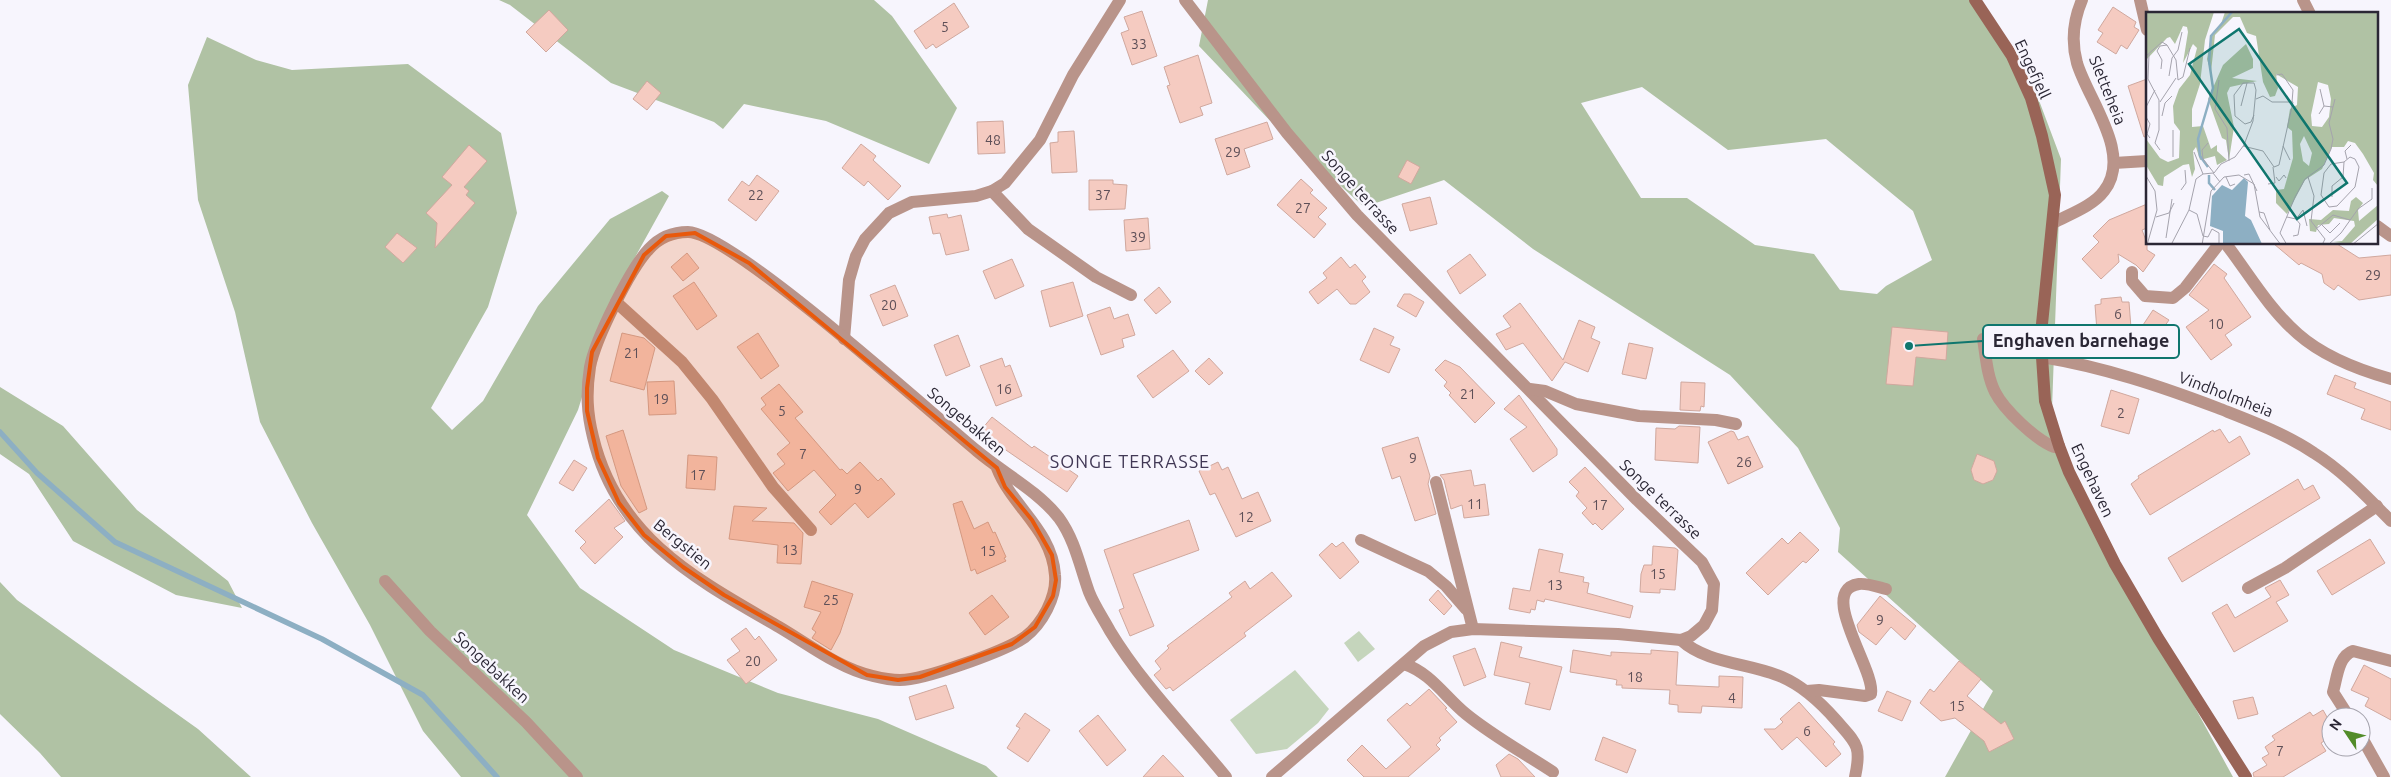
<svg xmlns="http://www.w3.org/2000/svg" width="2391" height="777" font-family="Ubuntu,sans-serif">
  <rect width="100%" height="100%" fill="#f7f5fd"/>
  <g fill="#c5d5bc">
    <polygon points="1359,631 1375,649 1358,662 1344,643"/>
    <polygon points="1295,670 1329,709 1318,723 1287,749 1256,754 1230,720"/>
  </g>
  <g fill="#b0c2a4" fill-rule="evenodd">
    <polygon points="499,0 874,0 892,16 957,108 929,164 826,121 744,104 723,129 714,122 611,83 510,5"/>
    <path d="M1208,0H1980L2028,71L2061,159L2052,409L2063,466L2233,777H1945L1993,691L1838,552L1840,528L1798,448L1730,375L1533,249L1444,180L1364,207L1278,129L1199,46ZM1642,87L1728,150L1826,139L1913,211L1932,260L1886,286L1877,294L1840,290L1814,254L1755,245L1687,198H1641L1581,103Z"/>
    <polygon points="207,37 256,60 292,70 408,64 501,133 517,213 488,307 431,408 452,430 483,401 538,306 610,219 662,191 669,196 613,297 578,410 527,515 580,588 674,650 778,693 878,719 986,766 998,777 461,777 423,731 370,625 312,523 260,422 235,312 198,200 188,85"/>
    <polygon points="0,387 63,426 137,510 228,581 242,608 176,595 73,541 29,474 0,454"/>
    <polygon points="0,582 17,600 198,729 251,777 61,777 40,753 0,714"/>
  </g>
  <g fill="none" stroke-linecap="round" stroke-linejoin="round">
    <polyline stroke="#8dafc3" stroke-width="5.5" points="0,432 37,473 115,542 322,639 423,695 497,777"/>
  </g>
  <g fill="#f5cbc1" stroke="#d0a89e">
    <polygon points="954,3 969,27 936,48 933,44 926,49 914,31"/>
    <polygon points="2113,7 2136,22 2134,27 2139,30 2127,49 2121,45 2116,54 2097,42 2103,33 2098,30"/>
    <polygon points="549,10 568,30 546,52 526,32"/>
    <polygon points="1142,11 1157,56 1132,65 1121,33 1129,30 1124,17"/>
    <polygon points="1198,55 1212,103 1200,107 1203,115 1180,123 1167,86 1170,85 1164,67"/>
    <polygon points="2147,79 2147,136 2144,137 2128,86"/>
    <polygon points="647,81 661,93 647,110 633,99"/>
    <polygon points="1003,121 1005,153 978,154 977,122"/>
    <polygon points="1267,122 1273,139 1244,149 1250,167 1227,175 1215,139"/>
    <polygon points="1074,131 1077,172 1052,173 1050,143 1058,142 1058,132"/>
    <polygon points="861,144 876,156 873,160 901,186 888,200 868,181 864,186 842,168"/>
    <polygon points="469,145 487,161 464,187 469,191 466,195 475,203 435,248 437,223 426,213 452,185 442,177"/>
    <polygon points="1407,160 1420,167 1411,184 1398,177"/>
    <polygon points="757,175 779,191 756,221 728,200 742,181 749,186"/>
    <polygon points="1301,179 1313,190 1310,193 1327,208 1318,217 1326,224 1314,238 1277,205"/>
    <polygon points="1089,180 1113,180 1113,184 1127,185 1125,209 1089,210"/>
    <polygon points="1430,197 1437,224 1410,231 1402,204"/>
    <polygon points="2147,204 2147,228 2142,230 2147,243 2147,250 2155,255 2143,272 2136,265 2118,254 2119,262 2101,279 2082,259 2099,242 2093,236 2109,220"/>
    <polygon points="947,214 948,218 961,215 969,250 946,255 940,233 933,234 929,217"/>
    <polygon points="1148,218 1150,249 1126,251 1124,220"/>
    <polygon points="397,233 417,248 403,263 385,247"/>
    <polygon points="2274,244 2337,244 2359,258 2391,255 2391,295 2359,300 2338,285 2334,290 2324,283 2322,274 2301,263 2299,265"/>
    <polygon points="687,253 699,268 683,281 671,267"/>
    <polygon points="1470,254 1486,275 1460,294 1447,271"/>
    <polygon points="1341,257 1350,268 1355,264 1366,277 1362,281 1370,292 1356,304 1350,304 1337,289 1318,304 1309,292 1327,278 1323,273"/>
    <polygon points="1012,259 1024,286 995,299 983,271"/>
    <polygon points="2214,264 2227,274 2224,278 2251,317 2225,335 2232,345 2211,360 2186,327 2209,310 2189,295"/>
    <polygon points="694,282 717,316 697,330 673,296"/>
    <polygon points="1073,282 1083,316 1050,327 1041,291"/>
    <polygon points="895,285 908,316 883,326 870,295"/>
    <polygon points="1159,287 1171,302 1156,314 1144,300"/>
    <polygon points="1404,294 1410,294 1424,302 1416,317 1397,306"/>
    <polygon points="2121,297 2122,302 2129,302 2131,328 2097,331 2095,305 2101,304 2101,299"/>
    <polygon points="1520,303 1563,360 1579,320 1595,327 1591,338 1600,342 1588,372 1565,362 1552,381 1523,343 1506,350 1496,334 1511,327 1503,316"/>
    <polygon points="1110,307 1114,319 1128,314 1135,335 1122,339 1124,347 1101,355 1087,315"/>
    <polygon points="2153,310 2169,320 2152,344 2137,334"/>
    <polygon points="1892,327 1948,332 1946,360 1916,357 1913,386 1886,384"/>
    <polygon points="1374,328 1394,337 1390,345 1400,349 1389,373 1360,360"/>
    <polygon points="622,333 644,338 655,348 644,390 610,381"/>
    <polygon points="758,333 779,366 761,379 737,347"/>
    <polygon points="958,335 970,366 946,376 934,345"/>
    <polygon points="1629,343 1653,348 1646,379 1622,374"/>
    <polygon points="1173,350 1189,371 1153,398 1137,376"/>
    <polygon points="1002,358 1005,367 1010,365 1022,396 996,406 980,366"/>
    <polygon points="1209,358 1223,373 1209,385 1195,371"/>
    <polygon points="1445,360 1460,367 1495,403 1475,423 1449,395 1451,393 1444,386 1447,382 1435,370"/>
    <polygon points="2335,375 2356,383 2354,388 2391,402 2391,430 2361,419 2365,409 2327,394"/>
    <polygon points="674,381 676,414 649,415 647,382"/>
    <polygon points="1681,382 1705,383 1704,407 1701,406 1700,411 1680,410"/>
    <polygon points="779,384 803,412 795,418 840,470 842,469 847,474 860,462 878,481 881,478 895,494 868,518 855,503 831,525 819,512 836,495 814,470 788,491 773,473 785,464 777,454 790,443 761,409 766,405 761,398"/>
    <polygon points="2111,390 2139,399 2129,434 2101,426"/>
    <polygon points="1519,395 1557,449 1557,455 1533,472 1510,439 1527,427 1504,409"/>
    <polygon points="992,417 1032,448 1034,446 1078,476 1067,492 1003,448 999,453 976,436"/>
    <polygon points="1679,426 1700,427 1698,463 1655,460 1656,428 1675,429"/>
    <polygon points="2220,429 2229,443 2240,436 2250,454 2150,515 2131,484 2139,478 2138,476 2213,430 2214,432"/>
    <polygon points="623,430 647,509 639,513 621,486 606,436"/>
    <polygon points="1731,431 1734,432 1738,440 1748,436 1763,467 1728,484 1708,442"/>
    <polygon points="1418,437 1430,476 1428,484 1436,514 1415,521 1400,476 1392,479 1382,448"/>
    <polygon points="1977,454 1994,461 1997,471 1993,480 1983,484 1974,480 1971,470"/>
    <polygon points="688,455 717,457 715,490 686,488"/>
    <polygon points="574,460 587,468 573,491 559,483"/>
    <polygon points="1218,462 1222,470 1228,467 1242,499 1258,492 1271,521 1236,537 1215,493 1210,495 1199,471"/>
    <polygon points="1585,467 1624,509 1602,530 1595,523 1593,525 1582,513 1587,508 1576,496 1579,492 1569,482"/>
    <polygon points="1471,470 1474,486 1485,484 1489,515 1464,518 1462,505 1451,509 1444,480 1440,475"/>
    <polygon points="2298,479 2304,490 2313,485 2320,498 2182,582 2168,558"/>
    <polygon points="609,499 625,521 614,528 623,537 595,564 580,548 586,542 575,531"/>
    <polygon points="962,501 974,529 988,522 993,533 995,532 1006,557 1004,558 1006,561 977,574 975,569 971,571 953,504"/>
    <polygon points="734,506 767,508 752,521 794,523 803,533 801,564 777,563 778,545 729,539"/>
    <polygon points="1189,520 1199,550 1133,574 1154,626 1130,636 1119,610 1124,608 1104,550"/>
    <polygon points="1800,532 1819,550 1806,563 1803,561 1768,595 1746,573 1782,538 1788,544"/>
    <polygon points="2370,539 2385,563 2332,595 2317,571"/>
    <polygon points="1343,542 1359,562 1340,579 1319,555 1332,543 1336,547"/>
    <polygon points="1653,546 1675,548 1678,550 1675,590 1660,589 1660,593 1640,592 1641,574 1644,565 1652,565"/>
    <polygon points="1539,549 1563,554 1559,572 1584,577 1583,582 1589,583 1587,593 1633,606 1630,618 1545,599 1544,602 1537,600 1535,610 1531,609 1530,613 1509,609 1513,588 1530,591"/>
    <polygon points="1272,572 1292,596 1244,633 1246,636 1173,691 1170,687 1166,689 1154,675 1161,669 1155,661 1169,648 1167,646 1232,597 1229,593 1245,581 1250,589"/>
    <polygon points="2280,580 2289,595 2276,602 2288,621 2234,652 2212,613 2227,604 2235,618 2271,597 2265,588"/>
    <polygon points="812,581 853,594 840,633 831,650 812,638 816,632 812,629 821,612 804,607"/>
    <polygon points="1438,590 1452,606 1444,615 1429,600"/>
    <polygon points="992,595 1009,617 985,635 969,613"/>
    <polygon points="1880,596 1916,626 1905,640 1891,627 1876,645 1859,632 1857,625"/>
    <polygon points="746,628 755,640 759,636 777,660 746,684 727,660 740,651 731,639"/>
    <polygon points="1501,642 1522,647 1519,657 1562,667 1550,710 1525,704 1530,683 1494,675"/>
    <polygon points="1475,648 1486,677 1464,686 1453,656"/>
    <polygon points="1573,650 1611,656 1611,652 1651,654 1651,650 1678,652 1676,685 1719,687 1719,676 1743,677 1742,708 1702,706 1701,713 1678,712 1678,705 1669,704 1670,690 1622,688 1622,685 1616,685 1617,680 1613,679 1570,672"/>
    <polygon points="1959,661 1981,679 1967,696 2001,724 2005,721 2014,739 1989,752 1984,741 1955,718 1941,721 1920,703 1930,689 1934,692"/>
    <polygon points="2364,665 2391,679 2391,720 2365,706 2369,698 2351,690"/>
    <polygon points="946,685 954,708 916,720 909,697"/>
    <polygon points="1429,689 1447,708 1445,709 1457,722 1439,738 1441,740 1436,745 1440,749 1408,777 1364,777 1347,760 1362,745 1386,769 1411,747 1387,720 1407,703 1410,706"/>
    <polygon points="1887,691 1911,701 1902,721 1878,711"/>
    <polygon points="2253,697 2258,714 2238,719 2233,701"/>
    <polygon points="1799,702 1835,742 1833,744 1841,754 1826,767 1797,737 1782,750 1764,729 1775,729 1783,722 1780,719"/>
    <polygon points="2323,710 2331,724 2331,737 2321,743 2326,751 2283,777 2254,777 2253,773 2267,765 2262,758 2269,754 2265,747 2275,740 2272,736 2310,712 2313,716"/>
    <polygon points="1025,713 1050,730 1028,762 1007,748 1020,728 1016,726"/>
    <polygon points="1098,715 1126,750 1107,766 1079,731"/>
    <polygon points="1603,737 1636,750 1627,773 1595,760"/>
    <polygon points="1509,754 1518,759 1535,777 1501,777 1496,765"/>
    <polygon points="1163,755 1184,777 1143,777"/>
  </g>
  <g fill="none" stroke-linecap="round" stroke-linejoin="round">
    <g stroke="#b9948a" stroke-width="12">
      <polyline points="1185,0 1287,133 1357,215 1637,500 1702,562 1714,584 1712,610 1704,625 1691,636 1681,640 1618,634 1473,629 1451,632 1424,646 1272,777"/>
      <polyline points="2140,0 2147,30"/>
      <polyline points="2303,0 2310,14"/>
      <polyline points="2114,163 2147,161"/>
      <polyline points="992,191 1028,229 1096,277 1131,295"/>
      <path d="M2053,223C2070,214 2093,206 2104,191C2133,154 2088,100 2077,63C2071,41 2073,21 2082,0"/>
      <polyline points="2377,226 2391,236"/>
      <path d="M2226,244C2249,274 2269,309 2298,334C2324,357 2359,370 2391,379"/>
      <polyline points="2132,272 2132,281 2145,296 2173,298 2185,288 2219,244"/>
      <polyline points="616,302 682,362 712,399 773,487 811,530"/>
      <polyline points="844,339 849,280 856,256 865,239 889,213 912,202 976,196 992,191 1005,183 1040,140 1073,75 1120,0"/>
      <path d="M1983,339C1986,357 1987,376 1995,392C2004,410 2036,440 2054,447L2059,446"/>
      <path d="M2042,357C2103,367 2160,386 2218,408C2251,421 2284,433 2314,453C2343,471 2367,497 2391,521"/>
      <polyline points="1530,389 1545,391 1576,404 1639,416 1716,420 1736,424"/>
      <path d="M997,468C1012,507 1052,530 1055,575C1057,597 1042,624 1025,637C1005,651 924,680 900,680C891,680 881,678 873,676C840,669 808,644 779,627C696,579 617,538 593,437C587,413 586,393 590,367C595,340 630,269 649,249C659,238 673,232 688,232C731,232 932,414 977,451C1003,473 1037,490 1059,518C1075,540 1080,567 1089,592C1094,605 1103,618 1110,631C1142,684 1187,729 1226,777"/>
      <polyline points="1436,482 1473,629"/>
      <polyline points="1361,540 1428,571 1446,586 1466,609"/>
      <polyline points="385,581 430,631 526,722 577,777"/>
      <polyline points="2248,588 2285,568 2377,506"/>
      <path d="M1681,640C1707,664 1750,663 1782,677C1803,686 1821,703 1836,720C1856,743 1862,745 1855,777"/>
      <path d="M1404,664C1431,673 1445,697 1466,714C1493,736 1524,753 1553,772"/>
      <path d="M1807,691L1819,690L1865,696L1871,694C1876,670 1816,590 1859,584C1867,583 1878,587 1886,589"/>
      <path d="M2349,717L2333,692C2337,679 2338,656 2353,651L2391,661"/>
      <polyline points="2361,736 2384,777"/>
    </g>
    <polyline stroke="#996457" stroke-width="12" points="1975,0 2012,56 2031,98 2042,136 2055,195 2042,324 2042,357 2045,401 2059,446 2069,472 2115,564 2158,638 2246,777"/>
  </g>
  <path fill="#e8590c" fill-opacity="0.2" stroke="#e8590c" stroke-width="4" stroke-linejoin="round" d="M695,233L749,263L997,468L1005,487L1032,520L1052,555L1056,580L1053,596L1035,627L1012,644L920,677L898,680L867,675L724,595L683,567L644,535L619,503L598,458L587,411V388L592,352L644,255L666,236Z"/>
  <g text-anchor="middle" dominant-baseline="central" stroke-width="5" stroke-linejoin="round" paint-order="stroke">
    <g font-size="14" fill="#5e5058">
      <text x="945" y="27">5</text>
      <text x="1139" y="44">33</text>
      <text x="993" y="140">48</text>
      <text x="1233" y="152">29</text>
      <text x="756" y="195">22</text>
      <text x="1103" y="195">37</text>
      <text x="1303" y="208">27</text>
      <text x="1138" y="237">39</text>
      <text x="2373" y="275">29</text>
      <text x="889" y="305">20</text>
      <text x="2118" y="314">6</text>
      <text x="2216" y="324">10</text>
      <text x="632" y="353">21</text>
      <text x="1004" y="389">16</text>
      <text x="1468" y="394">21</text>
      <text x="661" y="399">19</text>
      <text x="782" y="411">5</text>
      <text x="2121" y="413">2</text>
      <text x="803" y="454">7</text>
      <text x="1413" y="458">9</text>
      <text x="1744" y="462">26</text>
      <text x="698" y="475">17</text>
      <text x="858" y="489">9</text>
      <text x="1475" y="504">11</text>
      <text x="1600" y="505">17</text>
      <text x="1246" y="517">12</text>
      <text x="790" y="550">13</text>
      <text x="988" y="551">15</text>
      <text x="1658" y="574">15</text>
      <text x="1555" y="585">13</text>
      <text x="831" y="600">25</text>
      <text x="1880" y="620">9</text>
      <text x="753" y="661">20</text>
      <text x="1635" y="677">18</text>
      <text x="1732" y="698">4</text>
      <text x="1957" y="706">15</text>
      <text x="1807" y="731">6</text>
      <text x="2280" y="751">7</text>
    </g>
    <g font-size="16" fill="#2b2735" stroke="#f7f5fd">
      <text transform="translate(2033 69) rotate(65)">Engefjell</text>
      <text transform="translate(2108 90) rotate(68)">Sletteheia</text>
      <text transform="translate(1361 192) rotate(48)">Songe terrasse</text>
      <text transform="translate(2226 394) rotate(21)">Vindholmheia</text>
      <text transform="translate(967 421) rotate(40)">Songebakken</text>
      <text transform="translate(2093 480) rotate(65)">Engehaven</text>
      <text transform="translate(1661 499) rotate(44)">Songe terrasse</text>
      <text transform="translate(683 544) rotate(39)">Bergstien</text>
      <text transform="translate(492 667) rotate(43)">Songebakken</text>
    </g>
    <g font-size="18" letter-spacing="1" fill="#413855" stroke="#f7f5fd">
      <text x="1130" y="461">SONGE TERRASSE</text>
    </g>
  </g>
  <g transform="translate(2146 12)">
    <rect width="232" height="232" fill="#f7f5fd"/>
    <path d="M0,0H68L59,28L54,72L46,97V115L57,114L65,137L71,133V139L81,148L71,153L69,144L54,148L50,135L47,139L49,157L46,165L43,152L37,153L18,165L17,174L12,173L0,153V127L14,146L22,150L33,146L34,119L28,111L27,94L33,77L44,63L51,36L47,32L37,51L42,20L41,15L37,14L29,32L24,25L21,26L0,48ZM79,0H232V174L227,168L228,161L217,142L209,131L202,129L198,135H186L176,157L159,168L141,202L130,191V178L138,177L147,146L146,119L141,115L144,97L151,93L152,75L130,62L132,76L129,84L124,85L117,70L110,24L101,21L94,5H87L69,23L65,60L61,47L65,25L74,15ZM172,70L182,73L185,87L183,105L176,115L166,114L165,103ZM158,124L166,141L163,154L157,149L154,132ZM100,32L107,47V56L86,66L111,69L84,75L81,81L88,115L83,148L80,128L76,126L62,87L77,53ZM210,185L217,191L212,198L213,209L232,193V207L204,232L187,230L196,229L209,214L208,209L188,206L183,212L172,213L170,220L164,219L163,207L175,208L187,198L203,199L205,189Z" fill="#b0c2a4" fill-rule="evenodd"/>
    <path d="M98,166L102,170L99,204L105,208L116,232H77V219L64,214L66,184L76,173L86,178Z" fill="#8dafc3"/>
    <path fill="none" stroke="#8dafc3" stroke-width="2.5" d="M62,155L54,144L52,127L67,76L63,49L65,24L86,0M63,163V171L69,178"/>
    <path fill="none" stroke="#a5a3ad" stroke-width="1" d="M21,33L30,48L32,68L37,65L44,36M3,42L2,67L13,88V118L9,131L14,138M0,44L16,30L21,33M15,57L16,48L11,39L14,34L21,33M130,63L136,62L147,78L146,90M23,64L26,46L32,38L36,20M73,68L69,97L81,116L83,149M174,77L178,94M14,90L30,66M95,94L101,71M0,95L9,78M173,102L178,94L187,95M16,104L19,91L26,84M0,105L4,112L1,122L4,126M27,118V145M62,131L56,138L57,147L68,161L75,152L89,145L98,133L107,109L110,78L108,71H97L88,83L89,104L99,112L105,110L108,103M97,134L117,139L128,155L133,153L147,90H126L117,84L110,87M137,134L144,148M48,140L57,162M204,145L209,147L213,155L209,175L191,194L183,195L175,183L178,161L185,152L198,150ZM201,147L199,139L205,133M98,163L103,162L111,179M0,164L9,179L11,198L1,233M80,165L84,174L89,172M130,165L133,169L138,163L140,166M162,165L168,184L165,209L179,227L176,233M122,172L129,171L127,155M35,178L40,171L39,158M186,185V174L197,165L198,150M43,198L51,202L57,224L62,225L66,217L73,221V233M113,200L118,201L124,218M10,205L23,201L28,191M141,205L150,207L154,212L152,223L147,224M150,207L157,198L161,214M175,212L184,221L194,211M170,217L187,203L204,208M20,226L26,187M25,233L43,198L50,167L57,162L67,161L74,170M56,233L65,179L78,165L93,163L108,172L114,205L135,233M141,233L134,221L149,185L159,167L178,153L185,137L187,127L183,111L189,87M182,233L195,221L212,197L226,187V176M206,233L233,211"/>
    <path fill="#0f766e" fill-opacity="0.15" stroke="#0f766e" stroke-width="2.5" d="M93,17L201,171L151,207L43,52Z"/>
    <rect width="232" height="232" fill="none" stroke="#2b2735" stroke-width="2.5"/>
  </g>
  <path fill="none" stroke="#0f766e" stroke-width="2" d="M1909 346L1983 341"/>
  <circle fill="#0f766e" stroke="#f7f5fd" stroke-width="2" cx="1909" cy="346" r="5"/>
  <rect fill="#f7f5fd" stroke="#0f766e" stroke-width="2" x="1983" y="325" width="196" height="33" rx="5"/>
  <g font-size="18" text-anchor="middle" font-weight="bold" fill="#2b2735">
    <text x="2081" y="347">Enghaven barnehage</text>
  </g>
  <g transform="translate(2346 732) rotate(305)"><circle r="24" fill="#f7f5fd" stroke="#a5a3ad"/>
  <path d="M0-4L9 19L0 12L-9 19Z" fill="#528c29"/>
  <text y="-8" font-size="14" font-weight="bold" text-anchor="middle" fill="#2b2735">N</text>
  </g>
</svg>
